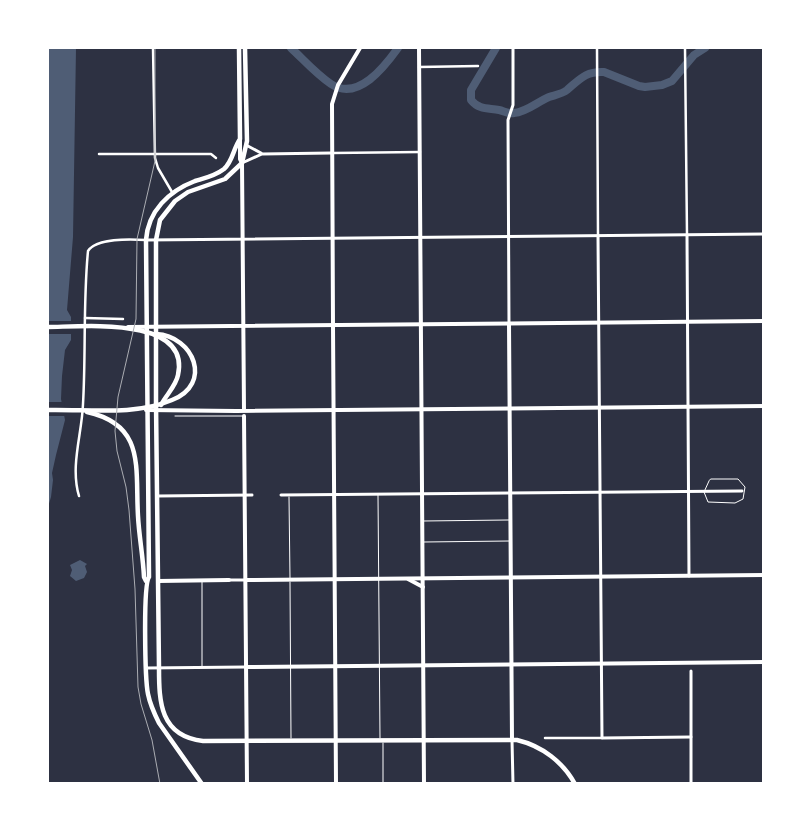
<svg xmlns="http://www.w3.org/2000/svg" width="811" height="831" font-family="'Source Sans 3',sans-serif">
  <rect width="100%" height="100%" fill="#2d3142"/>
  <g fill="#4f5d75">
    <polygon points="48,48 76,48 73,237 67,310 71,317 71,340 65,350 62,376 61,399 65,420 56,455 52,473 53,480 51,497 48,507"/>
    <polygon points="80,560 87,564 85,566 87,572 84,578 76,581 70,576 72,570 70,565"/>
  </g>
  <g fill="#2d3142">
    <rect x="48" y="321" width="26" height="13"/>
    <polygon points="48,402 64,402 67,416 48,416"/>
  </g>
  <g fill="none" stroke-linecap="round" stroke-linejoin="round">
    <g stroke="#4f5d75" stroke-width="8">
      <path d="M291,48C303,59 316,74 331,84C358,102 385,66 398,48"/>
      <path d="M496,48L471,90V100C479,110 488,108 499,110C504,111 508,114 514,113C527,112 537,102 549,97C555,95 562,94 567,90C580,79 586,71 604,72L639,86L645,87L662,85L672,81L694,55L705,48"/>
    </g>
    <g stroke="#fff" stroke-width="1">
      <polyline points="175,416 244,416"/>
      <polygon points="711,479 738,479 745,487 743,499 735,503 708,502 704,492 709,481"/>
      <polyline points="378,495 380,738"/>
      <polyline points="289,497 290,578"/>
      <polyline points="423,521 509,520"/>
      <polyline points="424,542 510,541"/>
      <polyline points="202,581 202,667"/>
      <polyline points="290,582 291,738"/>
      <polyline points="383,743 383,784"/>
    </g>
    <g stroke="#fff" stroke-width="2.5">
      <polyline points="153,48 155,158 158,168 172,192"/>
      <polyline points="597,48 598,236"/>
      <polyline points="685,48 687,235"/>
      <polyline points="419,67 478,66"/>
      <polyline points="333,153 420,152"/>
      <polyline points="99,154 211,154 216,158"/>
      <polyline points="85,318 123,319"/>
      <path d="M79,496C70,466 82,434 83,404C86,353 83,302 88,251C96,238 131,239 146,240"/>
      <polyline points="545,738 602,738"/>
    </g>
    <g stroke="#fff" stroke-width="3">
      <polyline points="246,145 261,153"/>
      <polyline points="242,163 262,154 331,153"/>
      <polyline points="687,235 689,576"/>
      <polyline points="598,236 602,738 691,737"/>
      <polyline points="146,240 764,234"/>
      <polyline points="509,324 508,120 513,105 513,48"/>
      <polyline points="281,495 742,491"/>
      <polyline points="158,496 252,495"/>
      <polyline points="229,580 246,580"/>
      <polyline points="147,668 246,667"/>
      <polyline points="691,671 691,784"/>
      <polyline points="512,740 513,784"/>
    </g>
    <g stroke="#fff" stroke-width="4">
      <polyline points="419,48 424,784"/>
      <polyline points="509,324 512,740"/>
      <polyline points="333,326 332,104 338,85 360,48"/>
      <polyline points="408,579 423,587"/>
      <polyline points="246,580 764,575"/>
      <polyline points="158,581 229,580"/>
      <polyline points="246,667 764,662"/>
    </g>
    <g stroke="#fff" stroke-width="4">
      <polyline points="240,139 240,159 242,163 244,410"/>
      <polyline points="333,326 336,784"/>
      <polyline points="128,327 764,321"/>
      <polyline points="146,410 236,411 764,406"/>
      <polyline points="244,416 247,784"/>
    </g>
    <g stroke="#fff" stroke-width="4.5">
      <path d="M245,48L247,141L242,163L225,179L188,192L175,201L160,220L156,240V403L159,668C159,702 160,736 203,741L517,740C542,746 563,762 575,784"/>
      <path d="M48,327C80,327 191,315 178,375C176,386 166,395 161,405"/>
      <path d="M48,410C88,409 134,416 172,400C213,384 194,336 156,334"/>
      <path d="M87,412C146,425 135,468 138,516C139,536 143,556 144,577L146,581"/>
      <path d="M202,784L159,723C154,713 150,704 148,694C145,680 143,585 149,577L146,240C148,211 169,191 195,181C205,178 215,176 224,169C233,161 233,149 240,139L239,48"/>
    </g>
    <polyline stroke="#abadb3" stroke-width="1" points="155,48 155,161 137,239 136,319 118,397 115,431 117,451 126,487 129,510 135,589 138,687 141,704 152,740 160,784"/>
  </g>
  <rect width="811" height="831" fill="none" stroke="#ffffff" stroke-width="98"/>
</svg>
